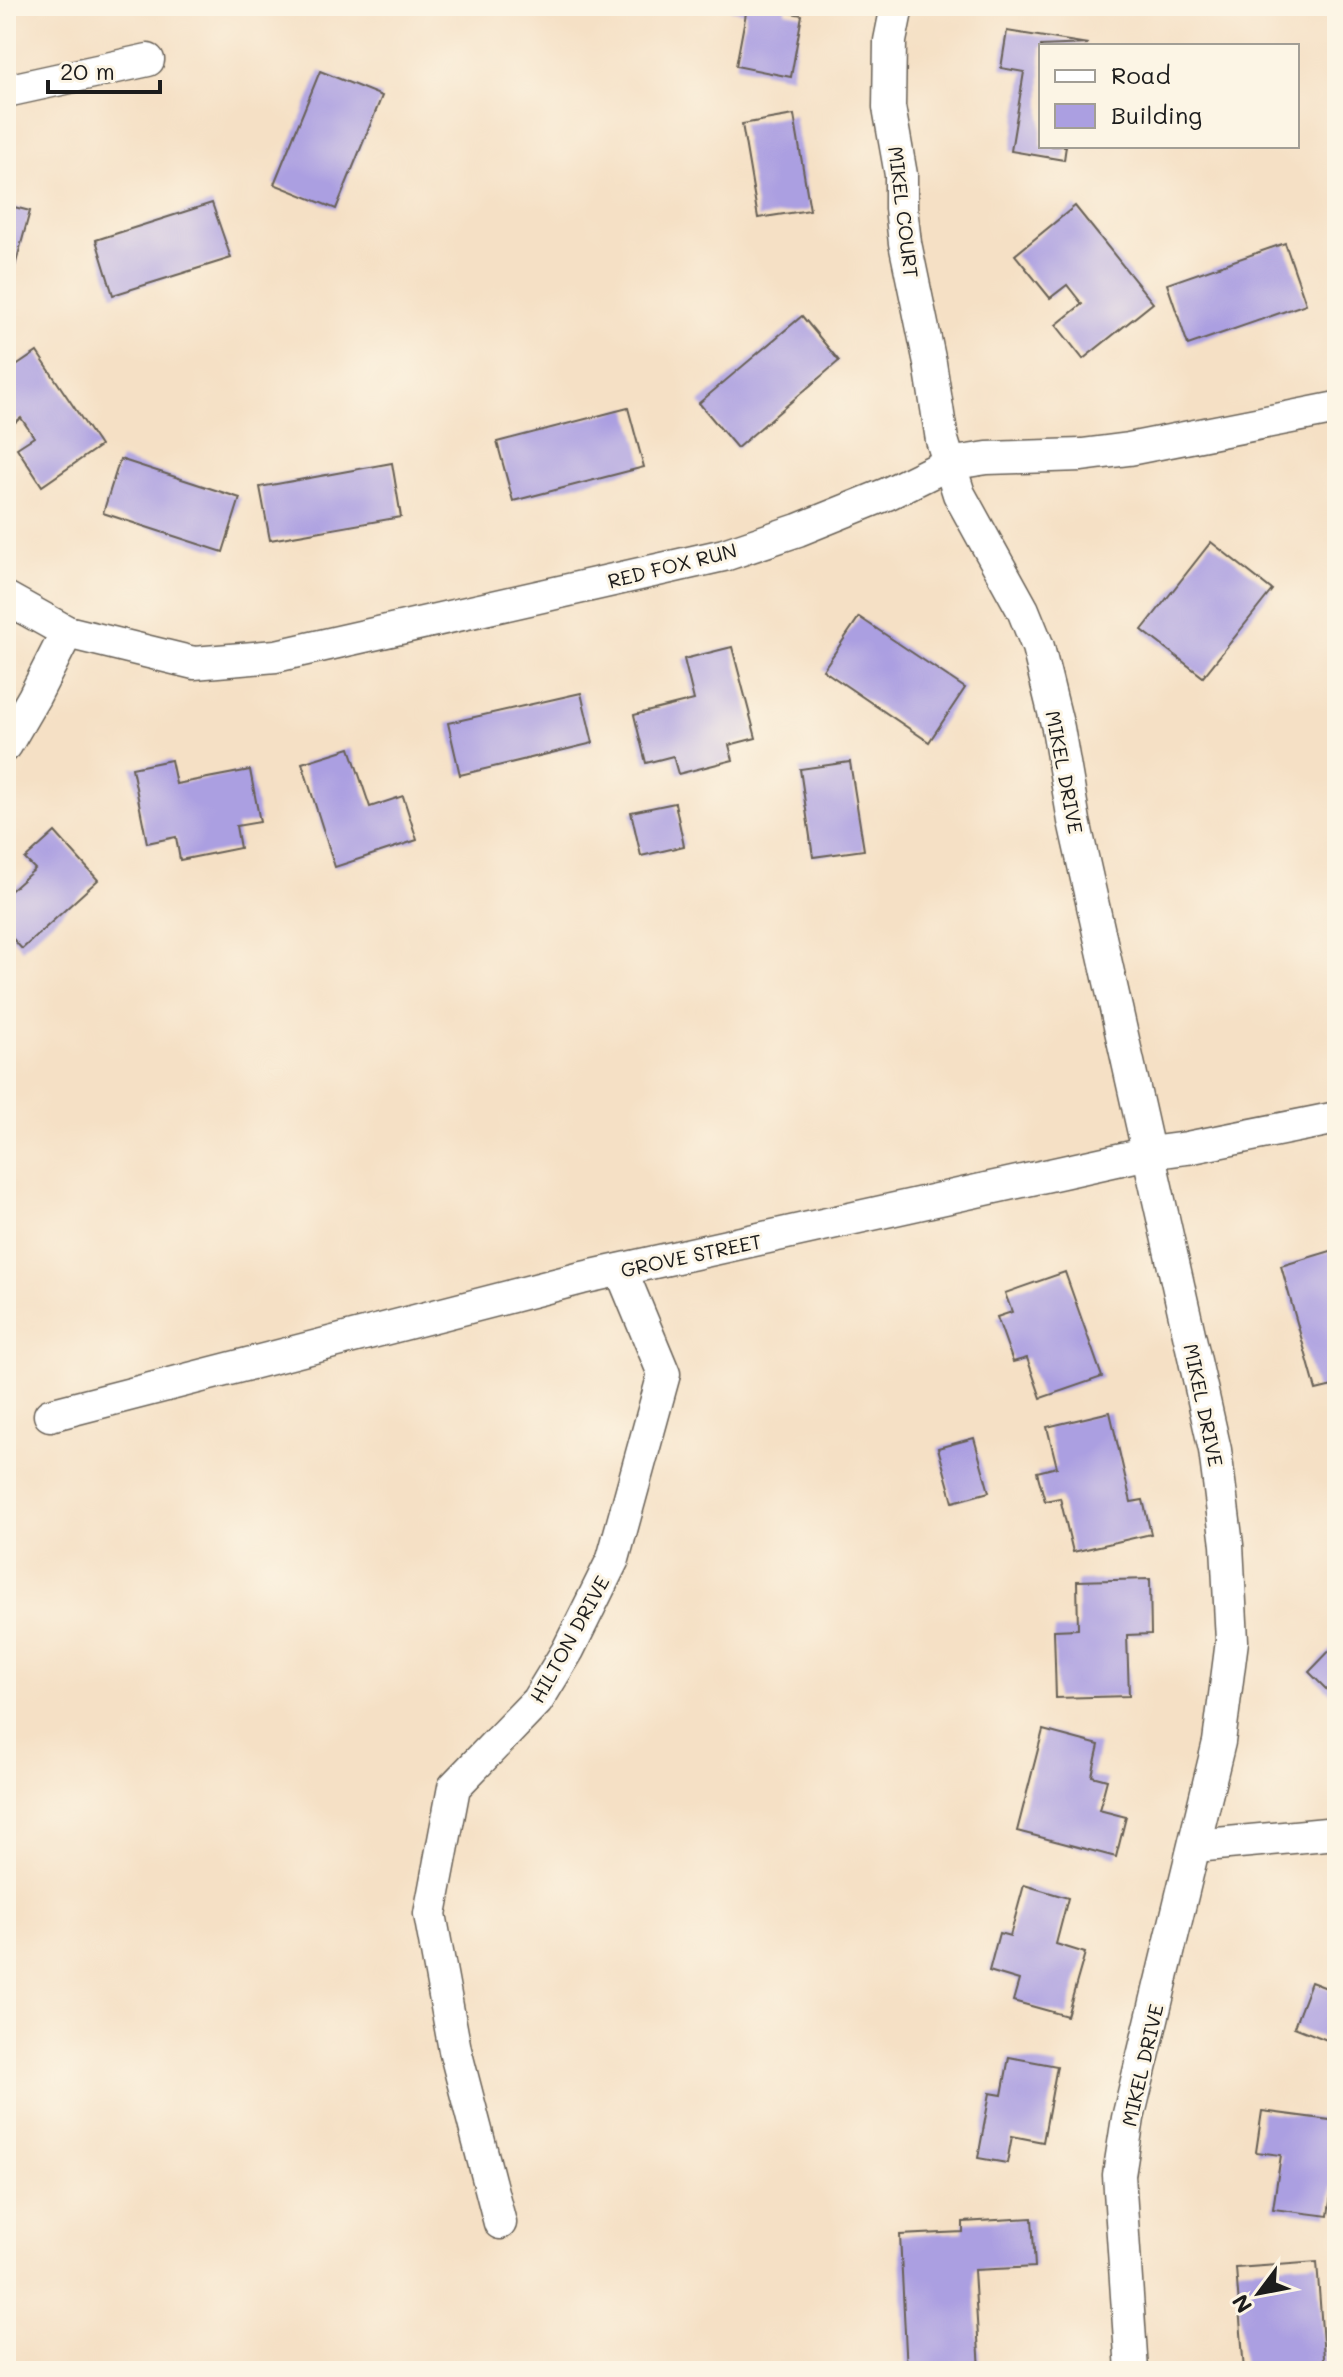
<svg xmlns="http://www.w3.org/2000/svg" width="1343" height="2377" font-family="Mali,sans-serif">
  <rect width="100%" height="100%" fill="#fcf5e5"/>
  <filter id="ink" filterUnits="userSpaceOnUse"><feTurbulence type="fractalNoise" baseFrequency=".0125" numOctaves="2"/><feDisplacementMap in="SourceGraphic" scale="16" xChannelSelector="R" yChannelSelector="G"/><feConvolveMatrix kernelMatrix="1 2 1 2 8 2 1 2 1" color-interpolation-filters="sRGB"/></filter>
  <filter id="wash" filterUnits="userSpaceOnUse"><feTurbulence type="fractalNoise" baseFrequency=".006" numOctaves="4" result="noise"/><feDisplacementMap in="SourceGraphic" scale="32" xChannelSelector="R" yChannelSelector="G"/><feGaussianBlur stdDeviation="1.8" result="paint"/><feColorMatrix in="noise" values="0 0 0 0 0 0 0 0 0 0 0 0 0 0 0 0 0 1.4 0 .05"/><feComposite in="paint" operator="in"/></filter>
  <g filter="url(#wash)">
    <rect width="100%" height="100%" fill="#f5e0c5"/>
    <g id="blocks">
      <g fill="#ab9fe1">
        <polygon points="731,6 786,6 785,12 802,15 791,77 736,66 746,13 730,10"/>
        <polygon points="1007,31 1088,44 1041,46 1041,146 1066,146 1064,160 1011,151 1024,72 1001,68"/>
        <polygon points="320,71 382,96 336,209 274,184"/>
        <polygon points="794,115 810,210 758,218 742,124"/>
        <polygon points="212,203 231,258 113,295 96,240"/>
        <polygon points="6,205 30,211 7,296 6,296"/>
        <polygon points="1075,206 1153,303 1083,359 1056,325 1082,304 1067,285 1050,298 1015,255"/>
        <polygon points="1285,243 1306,304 1188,345 1167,284"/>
        <polygon points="802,316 839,361 737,448 699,403"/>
        <polygon points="37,352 100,446 42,486 17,448 34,437 21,418 6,429 6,373"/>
        <polygon points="628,408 644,467 513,501 497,442"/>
        <polygon points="120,459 240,498 223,552 103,513"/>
        <polygon points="392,463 401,517 270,540 260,487"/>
        <polygon points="1211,542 1272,590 1203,677 1142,630"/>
        <polygon points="859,617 965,688 929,742 823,670"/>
        <polygon points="732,647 756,738 729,745 733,760 678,774 673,756 646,763 634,715 694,700 684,659"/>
        <polygon points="581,693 593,743 460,775 448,723"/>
        <polygon points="350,748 370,807 403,796 417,840 335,867 302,763"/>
        <polygon points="171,760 176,784 250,770 260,822 236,826 240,848 180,860 176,837 147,843 132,768"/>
        <polygon points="850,762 864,850 813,857 800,769"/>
        <polygon points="675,803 684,846 641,856 631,812"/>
        <polygon points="55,832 98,880 22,949 6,931 6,895 35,869 25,859"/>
        <polygon points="1337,1249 1337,1385 1316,1390 1281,1266"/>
        <polygon points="1065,1272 1102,1377 1041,1398 1027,1358 1013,1362 997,1317 1012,1312 1005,1293"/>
        <polygon points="1110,1412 1131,1502 1143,1500 1151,1534 1073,1552 1060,1498 1045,1501 1037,1472 1057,1467 1047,1427"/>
        <polygon points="974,1438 989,1492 953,1502 938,1448"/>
        <polygon points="1150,1579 1151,1634 1127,1635 1129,1696 1056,1698 1054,1630 1078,1629 1077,1581"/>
        <polygon points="1337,1643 1337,1700 1309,1672"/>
        <polygon points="1043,1730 1099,1745 1092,1776 1107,1780 1099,1810 1126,1817 1116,1857 1017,1831"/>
        <polygon points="1024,1885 1068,1898 1056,1944 1085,1953 1067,2016 1013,2001 1019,1980 989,1971 999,1933 1010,1936"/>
        <polygon points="1311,1982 1337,1992 1337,2044 1294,2027"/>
        <polygon points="1009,2057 1057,2066 1043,2142 1012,2136 1007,2163 978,2158 990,2093 1002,2095"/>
        <polygon points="1262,2111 1337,2121 1337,2149 1328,2216 1273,2209 1281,2155 1256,2152"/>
        <polygon points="1032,2218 1035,2267 974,2270 980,2371 907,2371 900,2235 963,2232 963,2222"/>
        <polygon points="1317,2262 1325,2371 1244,2371 1236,2268"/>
      </g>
    </g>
  </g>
  <g filter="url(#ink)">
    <use href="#blocks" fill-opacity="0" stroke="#686157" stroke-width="2"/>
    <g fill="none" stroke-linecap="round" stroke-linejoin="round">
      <g stroke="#686157" stroke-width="35">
        <g id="minor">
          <polyline points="897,6 890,41 889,107 901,175 901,208 905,243 930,363 942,440 959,494 1023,610 1038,647 1058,728 1074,821 1215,1450 1227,1545 1232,1641 1219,1742 1128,2118 1119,2175 1132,2371"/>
          <polyline points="6,91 148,60"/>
          <polyline points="6,598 67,632 194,663 276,656 724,555 798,530 887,494 948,464 987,458 1082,455 1129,449 1337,408"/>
          <polyline points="6,745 34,697 67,632"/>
          <polyline points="50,1415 582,1278 1149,1153 1187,1148 1337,1118"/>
          <polyline points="1195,1846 1337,1833"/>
          <polyline points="500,2223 455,2050 430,1914 454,1787 537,1701 568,1650 613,1559 664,1374 621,1270"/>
        </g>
      </g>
      <use href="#minor" stroke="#fff" stroke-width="32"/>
    </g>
  </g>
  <g text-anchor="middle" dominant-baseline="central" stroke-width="6" stroke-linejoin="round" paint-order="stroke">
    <g font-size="20" fill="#1c1c1c" stroke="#fcf5e5">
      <text transform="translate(904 212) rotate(83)">MIKEL COURT</text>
      <text transform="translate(672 565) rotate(-14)">RED FOX RUN</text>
      <text transform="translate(1065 772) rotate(79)">MIKEL DRIVE</text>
      <text transform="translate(691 1255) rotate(-12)">GROVE STREET</text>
      <text transform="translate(1204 1405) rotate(78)">MIKEL DRIVE</text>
      <text transform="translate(569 1639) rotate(-61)">HILTON DRIVE</text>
      <text transform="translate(1142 2065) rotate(-77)">MIKEL DRIVE</text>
    </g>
  </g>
  <rect width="1343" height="2377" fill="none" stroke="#fcf5e5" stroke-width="32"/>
  <rect x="1039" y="44" width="260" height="104" fill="#fcf5e5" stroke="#a29e95" stroke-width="2"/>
  <rect x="1055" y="70" width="40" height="12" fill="#ffffff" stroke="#a29e95" stroke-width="2"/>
  <text x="1111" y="84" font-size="24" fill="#1c1c1c">Road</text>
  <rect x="1055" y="104" width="40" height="24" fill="#ab9fe1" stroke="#a29e95" stroke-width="2"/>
  <text x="1111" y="124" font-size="24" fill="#1c1c1c">Building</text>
  <g transform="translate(1259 2293) rotate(238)" stroke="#fcf5e5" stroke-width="6" paint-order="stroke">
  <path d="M0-6L14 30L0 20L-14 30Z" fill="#1c1c1c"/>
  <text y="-12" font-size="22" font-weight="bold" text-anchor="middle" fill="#1c1c1c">N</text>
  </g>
  <path d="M48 80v12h112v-12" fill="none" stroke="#1c1c1c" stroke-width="4"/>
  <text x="60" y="80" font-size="24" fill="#1c1c1c" stroke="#fcf5e5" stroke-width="6" paint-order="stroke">20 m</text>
</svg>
